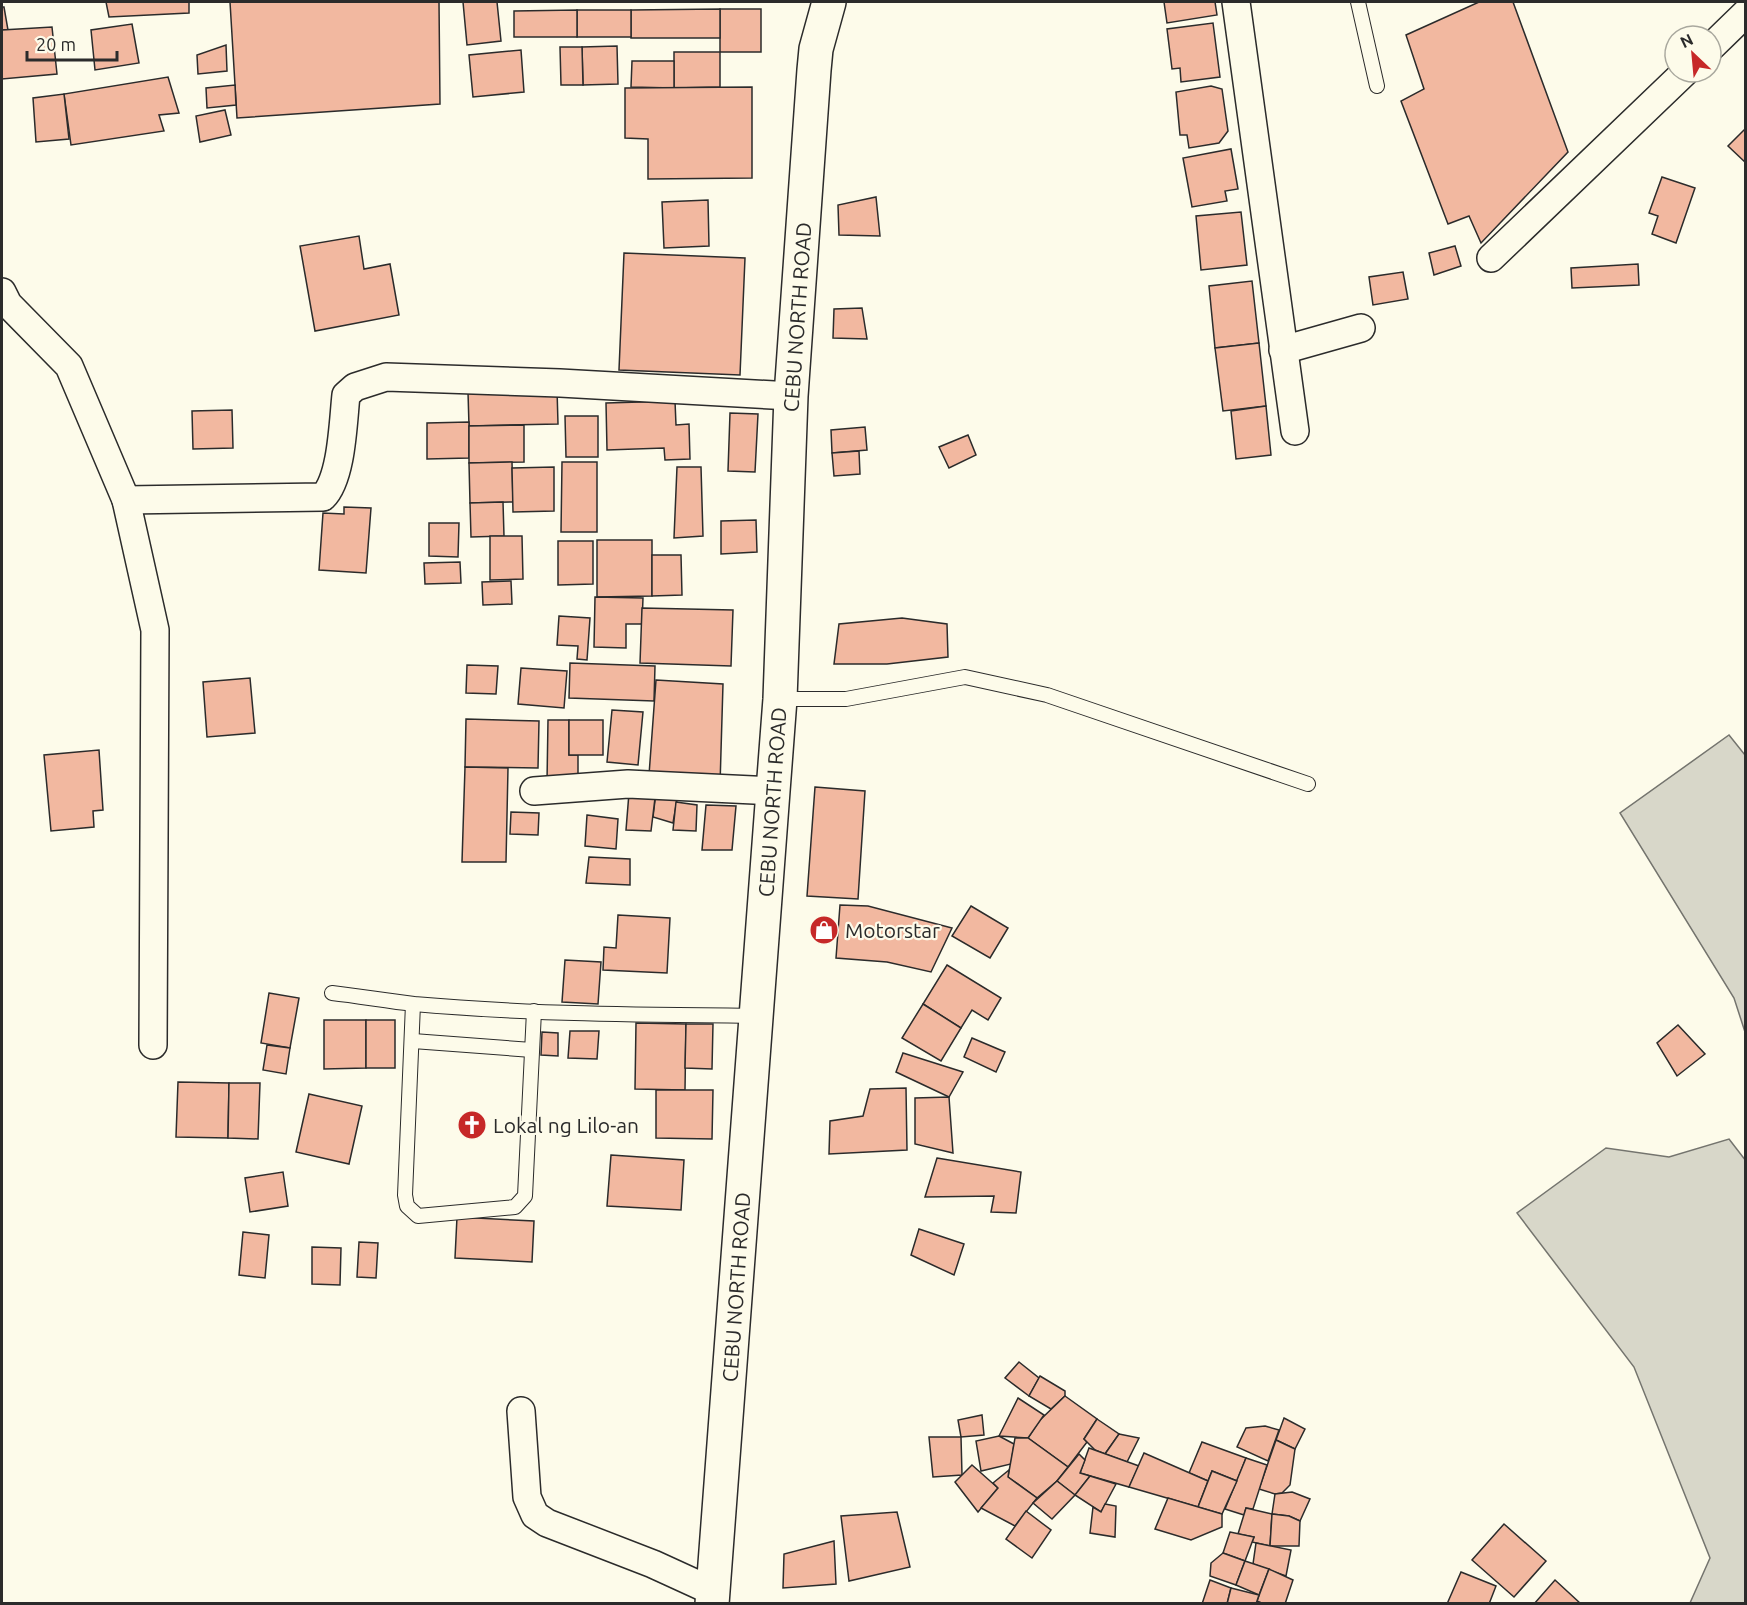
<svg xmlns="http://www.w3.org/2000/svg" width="1747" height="1605" font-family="Ubuntu,sans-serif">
  <rect width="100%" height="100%" fill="#fdfbea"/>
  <g fill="#d8d7c9" stroke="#74746e" stroke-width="1.5">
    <polygon points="1729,735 1745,755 1745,1032 1734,998 1620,813"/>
    <polygon points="1729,1139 1746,1161 1745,1603 1690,1603 1710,1558 1634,1367 1517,1213 1606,1148 1669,1157"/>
  </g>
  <g fill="#f2b8a0" stroke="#2b2b2b" stroke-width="1.5">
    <polygon points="106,2 189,2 189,13 109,17"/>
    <polygon points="230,2 439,2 440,104 237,118"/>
    <polygon points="463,2 497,2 501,41 467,45"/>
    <polygon points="1164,2 1215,2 1217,15 1167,23"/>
    <polygon points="1479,2 1513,2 1568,152 1481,243 1469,216 1448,224 1401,101 1424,89 1406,35"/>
    <polygon points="2,7 4,7 8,30 2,30"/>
    <rect x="720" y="9" width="41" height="43"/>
    <polygon points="720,9 720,38 631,38 631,10"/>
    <rect x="577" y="10" width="54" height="27"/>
    <polygon points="577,10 577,37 514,37 514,11"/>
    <polygon points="1213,23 1220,77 1181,82 1180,68 1172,69 1167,29"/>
    <polygon points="132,24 139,63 95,70 91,30"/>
    <polygon points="52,27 57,74 2,79 2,30"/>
    <polygon points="226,45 227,71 198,74 197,55"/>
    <polygon points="617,46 618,84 583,85 582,47"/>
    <polygon points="560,47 582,47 583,85 561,85"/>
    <polygon points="521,50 524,92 473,97 469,55"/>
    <polygon points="674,52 720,52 720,87 674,88"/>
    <polygon points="632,61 674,61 674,88 631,87"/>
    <polygon points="168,77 179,113 159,115 164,131 71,145 64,94"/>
    <polygon points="235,85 236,105 207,108 206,88"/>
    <polygon points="1211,86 1222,89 1228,131 1219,143 1189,148 1187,135 1180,135 1176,92"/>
    <polygon points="752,87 752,178 648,179 648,139 625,138 625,88"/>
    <polygon points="64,94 69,139 36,142 33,98"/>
    <polygon points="225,110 231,135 200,142 196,116"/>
    <polygon points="1746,128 1746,163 1728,146"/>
    <polygon points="1231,149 1238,189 1225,191 1227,201 1192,207 1183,158"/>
    <polygon points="1662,177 1695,188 1676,243 1652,234 1658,216 1649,213"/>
    <polygon points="876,197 880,236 839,235 838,205"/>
    <polygon points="708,200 709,246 664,248 662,202"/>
    <polygon points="1241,212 1247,265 1201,270 1196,216"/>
    <polygon points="359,236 364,269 390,264 399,315 315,331 300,246"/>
    <polygon points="1455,246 1461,266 1434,275 1429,253"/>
    <polygon points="624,253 745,258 740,375 619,370"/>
    <polygon points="1638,264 1639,285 1572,288 1571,268"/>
    <polygon points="1403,272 1408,299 1373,305 1369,277"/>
    <polygon points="1252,281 1259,343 1215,348 1209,286"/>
    <polygon points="862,308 867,339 833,338 834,309"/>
    <polygon points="1259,343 1266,406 1223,411 1215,348"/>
    <polygon points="557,389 558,424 469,426 468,392"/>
    <polygon points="675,401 676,425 689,424 690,459 665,460 664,448 607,450 606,403"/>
    <polygon points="1266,406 1271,455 1236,459 1231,411"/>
    <polygon points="232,410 233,448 193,449 192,411"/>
    <polygon points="730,413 758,414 755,472 728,471"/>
    <polygon points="565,416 598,416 598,457 566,457"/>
    <polygon points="469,422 469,458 427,459 427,423"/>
    <polygon points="524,425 524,462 469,463 469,426"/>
    <polygon points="865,427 867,450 832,453 831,430"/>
    <polygon points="968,435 976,455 949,468 939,447"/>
    <polygon points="859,451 860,474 834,476 832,453"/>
    <polygon points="512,462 513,502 470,503 469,463"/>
    <polygon points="562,462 597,462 597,532 561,532"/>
    <polygon points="554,467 554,511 513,512 512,468"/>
    <polygon points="677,467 701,467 703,536 674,538"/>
    <polygon points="503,502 504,536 471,537 470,503"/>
    <polygon points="344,507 371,508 366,573 319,570 323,513 344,514"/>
    <polygon points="756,520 757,552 721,554 721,521"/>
    <polygon points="429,523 459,523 458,557 429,556"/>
    <polygon points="490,536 522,536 523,579 490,580"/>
    <polygon points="597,540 652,540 652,596 597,597"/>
    <polygon points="558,541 593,541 593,584 558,585"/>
    <polygon points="652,555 681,555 682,595 652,596"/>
    <polygon points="460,562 461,583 425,584 424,563"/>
    <polygon points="511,581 512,604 483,605 482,582"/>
    <polygon points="595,597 643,598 642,624 626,624 626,648 594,647"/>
    <polygon points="642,608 733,610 731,666 640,663"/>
    <polygon points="559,616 590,618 587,660 577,659 578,646 557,645"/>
    <polygon points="902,618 947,624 948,657 887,664 834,664 839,624"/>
    <polygon points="570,663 655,666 654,701 569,698"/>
    <polygon points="467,665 498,666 496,694 466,693"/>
    <polygon points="521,668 567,671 564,708 518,704"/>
    <polygon points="250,678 255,733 207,737 203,682"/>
    <polygon points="656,680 723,684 720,785 649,775"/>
    <polygon points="612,710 643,712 638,765 607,762"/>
    <polygon points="466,719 539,721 538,768 465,767"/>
    <polygon points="548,720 569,720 569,755 578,755 578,782 547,782"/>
    <rect x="569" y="720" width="34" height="35"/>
    <polygon points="99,750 103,810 93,811 94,827 51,831 44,755"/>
    <polygon points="465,767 508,768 506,862 462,862"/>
    <polygon points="815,787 865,791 858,899 807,896"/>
    <polygon points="656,792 678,794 673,823 653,817"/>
    <polygon points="629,793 655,798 651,831 626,830"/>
    <polygon points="676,802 697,805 696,831 673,830"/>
    <polygon points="706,805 736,806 732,850 702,850"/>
    <polygon points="511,812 539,813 538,835 510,834"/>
    <polygon points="587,815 618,819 616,849 585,846"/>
    <polygon points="589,857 630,859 630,885 586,883"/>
    <polygon points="840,905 868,906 952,928 931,972 887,962 836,958"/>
    <polygon points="971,906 1008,928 990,958 952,936"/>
    <polygon points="618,915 670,918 667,973 603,970 604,947 616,948"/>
    <polygon points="565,960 601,962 598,1004 562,1002"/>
    <polygon points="947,965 1001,998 988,1020 972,1010 961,1028 923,1004"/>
    <polygon points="269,993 299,998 290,1048 261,1043"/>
    <polygon points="923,1004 961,1028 941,1061 902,1038"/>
    <polygon points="324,1020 366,1020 366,1068 324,1069"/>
    <rect x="366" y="1020" width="29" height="48"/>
    <polygon points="636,1023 686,1024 685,1090 635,1089"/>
    <polygon points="686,1024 713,1024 712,1069 685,1068"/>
    <polygon points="1678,1025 1705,1054 1677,1076 1657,1043"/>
    <polygon points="570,1031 599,1031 597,1059 568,1058"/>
    <polygon points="542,1032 558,1033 558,1056 541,1055"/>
    <polygon points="972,1038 1005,1052 996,1072 964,1057"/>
    <polygon points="267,1045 290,1048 286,1074 263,1070"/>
    <polygon points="903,1053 963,1072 949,1097 896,1072"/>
    <polygon points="178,1082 229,1083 228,1138 176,1137"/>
    <polygon points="229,1083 260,1083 258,1139 228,1138"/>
    <polygon points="906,1088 907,1150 829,1154 830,1121 863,1116 870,1089"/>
    <polygon points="656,1090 713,1090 712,1139 656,1138"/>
    <polygon points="309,1094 362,1106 349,1164 296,1152"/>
    <polygon points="949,1097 953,1153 915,1144 915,1098"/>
    <polygon points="611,1155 684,1160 681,1210 607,1206"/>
    <polygon points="937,1158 1021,1172 1016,1213 991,1212 994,1196 925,1197"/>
    <polygon points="283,1172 288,1206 250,1212 245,1178"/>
    <polygon points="457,1217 534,1221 532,1262 455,1258"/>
    <polygon points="919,1229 964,1244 954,1275 911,1255"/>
    <polygon points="243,1232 269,1235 265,1278 239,1275"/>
    <polygon points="359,1242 378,1243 376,1278 357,1277"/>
    <polygon points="312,1247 341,1248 340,1285 312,1284"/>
    <polygon points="1019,1362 1039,1378 1029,1396 1005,1378"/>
    <polygon points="1040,1376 1065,1391 1065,1396 1051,1409 1029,1396"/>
    <polygon points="1065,1396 1097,1419 1084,1439 1087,1442 1068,1467 1028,1438 1039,1421"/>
    <polygon points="1018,1398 1044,1415 1028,1438 999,1436"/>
    <polygon points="982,1415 984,1435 961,1437 958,1420"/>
    <polygon points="1284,1418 1305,1429 1295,1449 1276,1440"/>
    <polygon points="1097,1419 1119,1434 1105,1454 1095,1450 1084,1439"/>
    <polygon points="1265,1426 1279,1430 1268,1461 1237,1447 1246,1428"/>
    <polygon points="1119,1434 1139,1438 1127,1462 1105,1454"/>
    <polygon points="999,1436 1014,1444 1011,1464 981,1471 976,1441"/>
    <polygon points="929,1437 961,1437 962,1475 933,1477"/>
    <polygon points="1015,1438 1028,1438 1068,1467 1057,1481 1037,1498 1008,1477"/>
    <polygon points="1276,1440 1295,1449 1290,1485 1282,1493 1275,1494 1259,1489"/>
    <polygon points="1202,1442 1246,1458 1237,1481 1212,1471 1208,1481 1189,1473"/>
    <polygon points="1089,1448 1139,1466 1129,1487 1080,1473"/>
    <polygon points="1144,1453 1208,1481 1198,1507 1129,1487"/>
    <polygon points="1079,1454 1085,1460 1080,1473 1090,1476 1075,1495 1057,1481"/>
    <polygon points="1246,1458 1267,1465 1253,1509 1246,1508 1244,1515 1225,1509"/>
    <polygon points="972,1465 998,1488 978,1512 955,1482"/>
    <polygon points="1009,1470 1008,1477 1037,1498 1015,1526 981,1508 998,1488 993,1483"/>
    <polygon points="1212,1471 1237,1481 1222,1514 1198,1507"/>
    <polygon points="1090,1476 1116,1484 1101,1512 1075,1495"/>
    <polygon points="1057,1481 1075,1495 1052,1519 1033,1503"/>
    <polygon points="1292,1492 1310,1499 1300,1521 1289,1516 1272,1514 1275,1494"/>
    <polygon points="1168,1498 1222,1514 1222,1527 1191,1540 1155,1529"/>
    <polygon points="1105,1504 1116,1506 1115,1537 1090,1533 1093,1507 1101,1512"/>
    <polygon points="1246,1508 1272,1514 1270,1546 1252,1542 1254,1537 1238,1534"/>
    <polygon points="1026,1511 1051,1530 1032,1558 1006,1539"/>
    <polygon points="897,1512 910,1567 849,1581 841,1516"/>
    <polygon points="1272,1514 1289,1516 1300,1521 1299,1546 1270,1546"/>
    <polygon points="1504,1524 1546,1561 1514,1597 1472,1560"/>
    <polygon points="1230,1532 1254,1537 1245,1561 1223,1553"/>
    <polygon points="834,1541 836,1584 783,1588 784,1554"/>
    <polygon points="1256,1543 1291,1550 1286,1576 1253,1564"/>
    <polygon points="1223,1553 1245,1561 1236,1585 1210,1576 1211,1563"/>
    <polygon points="1245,1561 1269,1569 1259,1595 1236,1585"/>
    <polygon points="1269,1569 1293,1580 1285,1604 1264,1604 1257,1601"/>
    <polygon points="1461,1572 1496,1586 1489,1604 1447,1604"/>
    <polygon points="1210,1580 1231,1588 1227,1604 1202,1604"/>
    <polygon points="1555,1580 1581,1604 1534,1604"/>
    <polygon points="1231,1588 1259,1595 1256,1604 1227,1604"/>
  </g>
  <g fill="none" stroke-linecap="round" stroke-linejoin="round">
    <g stroke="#2b2b2b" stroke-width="16">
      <g id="lane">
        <polyline points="1358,2 1377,86"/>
        <polyline points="780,699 846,699 965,677 1047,695 1308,784"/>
        <path d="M332,993C359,996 387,1001 414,1004C527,1014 642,1015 756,1016"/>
        <polyline points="413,1004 405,1195 407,1206 418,1216 515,1207 525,1196 534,1011"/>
        <polyline points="413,1041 532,1050"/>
      </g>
    </g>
    <g stroke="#2b2b2b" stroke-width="30">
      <g id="street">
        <polyline points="1236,2 1295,431"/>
        <polyline points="1711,47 1746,13"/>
        <polyline points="1491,258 1685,72"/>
        <polyline points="2,292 8,304 69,366 126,500 155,630 153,1045"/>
        <polyline points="1283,350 1361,328"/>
        <path d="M126,500L323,497C342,478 343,422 346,395L355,387L386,377L560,383L791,396"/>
        <polyline points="534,791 628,784 773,791"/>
        <polyline points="521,1411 527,1497 535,1515 547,1523 653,1564 712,1591"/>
      </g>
    </g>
    <g stroke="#2b2b2b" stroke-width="36">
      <polyline id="primary" points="712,1604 773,791 780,699 791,396 814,70 816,49 829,2"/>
    </g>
    <use href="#lane" stroke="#fdfbea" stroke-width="14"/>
    <use href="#street" stroke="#fdfbea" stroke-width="27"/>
    <use href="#primary" stroke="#fdfbea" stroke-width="33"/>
  </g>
  <defs>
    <g id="shop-disc" transform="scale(1.5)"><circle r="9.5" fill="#c62828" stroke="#fdfbea"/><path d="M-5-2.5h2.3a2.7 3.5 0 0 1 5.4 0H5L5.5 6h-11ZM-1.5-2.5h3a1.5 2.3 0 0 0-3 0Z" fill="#fff"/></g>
    <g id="church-disc" transform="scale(1.5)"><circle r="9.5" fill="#c62828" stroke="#fdfbea"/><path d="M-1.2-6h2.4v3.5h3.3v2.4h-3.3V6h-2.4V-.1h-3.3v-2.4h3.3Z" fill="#fff"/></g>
  </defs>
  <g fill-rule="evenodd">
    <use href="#shop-disc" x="824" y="930"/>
    <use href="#church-disc" x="472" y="1125"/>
  </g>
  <g text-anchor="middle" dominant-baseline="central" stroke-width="4.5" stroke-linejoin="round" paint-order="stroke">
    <g font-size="21" fill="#2b2b2b" stroke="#fdfbea">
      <text transform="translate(797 317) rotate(-86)">CEBU NORTH ROAD</text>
      <text transform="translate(772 802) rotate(-86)">CEBU NORTH ROAD</text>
      <text transform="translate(736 1287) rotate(-86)">CEBU NORTH ROAD</text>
    </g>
    <g font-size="21" fill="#2b2b2b" stroke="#fdfbea" text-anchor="start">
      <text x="845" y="930">Motorstar</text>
      <text x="493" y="1125">Lokal ng Lilo-an</text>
    </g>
  </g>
  <rect width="1747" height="1605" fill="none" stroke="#2b2b2b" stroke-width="6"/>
  <g transform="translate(1693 54) rotate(334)"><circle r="28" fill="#fdfbea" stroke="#a9a89e" stroke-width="1.5"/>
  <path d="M0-4.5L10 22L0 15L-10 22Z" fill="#c62828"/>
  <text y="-9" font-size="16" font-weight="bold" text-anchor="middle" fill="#2b2b2b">N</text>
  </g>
  <path d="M27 51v9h90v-9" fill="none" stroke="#2b2b2b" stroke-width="3"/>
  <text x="36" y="51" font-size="18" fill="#2b2b2b" stroke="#fdfbea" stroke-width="4.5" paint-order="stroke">20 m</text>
</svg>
